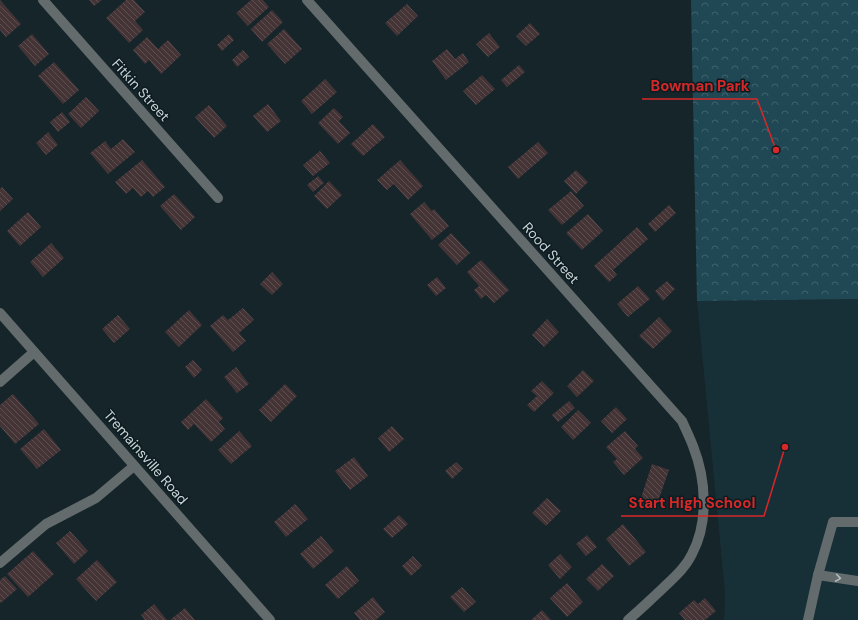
<svg xmlns="http://www.w3.org/2000/svg" width="858" height="620" font-family="'DM Sans',sans-serif">
  <defs>
    <pattern id="park-crowns" width="20" height="18" patternUnits="userSpaceOnUse"><rect width="20" height="18" fill="#204854"/><path d="M2 6a3 3 0 1 1 6 0M12 15a3 3 0 1 1 6 0" fill="none" stroke="#3f626c"/></pattern>
    <pattern id="building-back-hatch" width="6" height="6" patternUnits="userSpaceOnUse"><rect width="6" height="6" fill="#443436"/><path d="M-1 5l2 2M0 0l6 6M5-1l2 2" fill="none" stroke="#5e5052"/></pattern>
  </defs>
  <rect width="100%" height="100%" fill="#15252a"/>
  <polygon fill="#172f37" points="858,299 858,620 724,620 725,593 697,301"/>
  <polygon fill="url(#park-crowns)" points="691,0 858,0 858,299 697,301"/>
  <g fill="url(#building-back-hatch)">
    <polygon points="0,0 21,24 6,37 0,30"/>
    <polygon points="89,0 102,0 94,6"/>
    <polygon points="126,0 134,0 145,12 135,21 143,30 129,43 106,18"/>
    <polygon points="251,0 263,0 269,7 248,26 236,13"/>
    <polygon points="407,4 418,16 397,36 385,23"/>
    <polygon points="272,10 283,22 262,42 251,29"/>
    <polygon points="530,23 540,34 526,46 516,36"/>
    <polygon points="284,29 302,49 285,64 267,44"/>
    <polygon points="489,33 500,47 488,57 476,44"/>
    <polygon points="32,34 49,54 35,66 18,46"/>
    <polygon points="229,34 234,40 222,51 217,45"/>
    <polygon points="147,37 158,49 168,40 181,55 161,74 149,60 145,64 133,50"/>
    <polygon points="447,49 455,59 463,53 469,62 446,80 432,61"/>
    <polygon points="243,50 249,57 237,67 232,60"/>
    <polygon points="54,62 79,90 63,104 38,76"/>
    <polygon points="519,65 525,72 507,87 501,80"/>
    <polygon points="482,75 495,89 476,105 463,91"/>
    <polygon points="325,79 337,92 312,114 301,101"/>
    <polygon points="86,97 99,111 81,128 68,114"/>
    <polygon points="268,104 281,121 267,132 253,116"/>
    <polygon points="209,105 227,126 214,138 195,117"/>
    <polygon points="334,108 343,117 339,121 350,133 338,144 318,123"/>
    <polygon points="62,112 70,122 58,132 50,122"/>
    <polygon points="373,124 385,137 363,156 351,144"/>
    <polygon points="48,132 58,145 46,155 36,143"/>
    <polygon points="123,139 135,152 108,174 90,153 105,141 111,149"/>
    <polygon points="538,142 548,153 518,179 508,167"/>
    <polygon points="320,151 330,163 313,176 303,165"/>
    <polygon points="142,160 165,187 153,197 148,191 141,197 133,188 126,194 115,182"/>
    <polygon points="400,160 423,186 408,200 394,184 387,190 377,180"/>
    <polygon points="576,170 588,182 576,194 564,181"/>
    <polygon points="318,176 324,183 313,192 307,185"/>
    <polygon points="329,181 342,195 327,209 314,196"/>
    <polygon points="2,187 13,199 0,211 0,189"/>
    <polygon points="571,191 584,206 562,225 548,210"/>
    <polygon points="174,194 195,217 181,230 160,206"/>
    <polygon points="424,202 432,211 434,209 449,226 432,240 410,214"/>
    <polygon points="669,205 676,213 655,232 648,224"/>
    <polygon points="28,212 41,227 20,246 7,231"/>
    <polygon points="588,214 603,231 582,250 566,233"/>
    <polygon points="637,227 648,239 613,270 617,275 609,282 594,266"/>
    <polygon points="451,233 470,253 457,265 438,245"/>
    <polygon points="51,243 64,258 43,277 30,262"/>
    <polygon points="481,260 509,290 494,303 486,295 481,299 474,290 479,286 467,272"/>
    <polygon points="272,272 283,284 272,295 260,284"/>
    <polygon points="437,277 446,288 436,296 427,285"/>
    <polygon points="667,281 675,289 663,301 655,291"/>
    <polygon points="638,286 650,299 628,317 617,304"/>
    <polygon points="243,308 254,320 239,333 246,341 233,352 210,326 223,315 228,320"/>
    <polygon points="189,310 202,325 179,347 165,332"/>
    <polygon points="118,315 130,329 114,343 102,329"/>
    <polygon points="659,317 672,331 653,349 639,336"/>
    <polygon points="547,319 559,332 544,347 532,335"/>
    <polygon points="193,360 202,370 194,378 185,367"/>
    <polygon points="236,367 249,384 237,393 224,377"/>
    <polygon points="583,370 594,381 577,397 567,386"/>
    <polygon points="542,381 554,393 534,412 527,405 537,396 531,391"/>
    <polygon points="285,384 297,396 271,422 259,410"/>
    <polygon points="13,394 39,424 15,444 0,426 0,405"/>
    <polygon points="206,399 223,418 219,422 225,429 211,442 194,424 188,430 181,422"/>
    <polygon points="569,401 575,408 558,422 552,415"/>
    <polygon points="616,407 627,419 612,433 601,421"/>
    <polygon points="578,410 591,423 573,440 561,427"/>
    <polygon points="392,426 404,439 389,452 378,438"/>
    <polygon points="44,429 61,450 37,469 20,449"/>
    <polygon points="239,431 252,446 231,464 218,450"/>
    <polygon points="625,431 638,446 635,449 643,458 624,475 613,462 617,459 606,447"/>
    <polygon points="354,457 368,476 350,490 335,471"/>
    <polygon points="456,462 463,469 452,479 445,471"/>
    <polygon points="652,464 669,470 655,510 639,504"/>
    <polygon points="547,498 561,511 546,526 532,513"/>
    <polygon points="295,504 308,519 286,537 274,522"/>
    <polygon points="399,515 408,524 392,538 383,529"/>
    <polygon points="623,524 646,552 629,566 606,539"/>
    <polygon points="70,531 88,551 74,564 56,543"/>
    <polygon points="587,535 597,547 586,556 576,544"/>
    <polygon points="321,536 334,551 313,569 300,554"/>
    <polygon points="33,551 54,574 28,597 7,574"/>
    <polygon points="560,554 572,567 560,579 548,565"/>
    <polygon points="413,556 422,566 411,576 402,566"/>
    <polygon points="97,560 117,582 96,601 76,579"/>
    <polygon points="602,564 614,576 598,591 586,579"/>
    <polygon points="347,566 359,581 338,599 325,585"/>
    <polygon points="5,576 17,589 1,603 0,602 0,580"/>
    <polygon points="567,583 583,602 567,617 550,598"/>
    <polygon points="462,587 476,602 464,612 450,597"/>
    <polygon points="373,597 385,612 376,620 360,620 354,613"/>
    <polygon points="705,598 716,611 705,620 685,620 679,613 694,600 698,604"/>
    <polygon points="154,604 167,620 145,620 141,615"/>
    <polygon points="185,608 195,620 170,620"/>
    <polygon points="542,610 551,620 531,620"/>
  </g>
  <g fill="none" stroke-linecap="round" stroke-linejoin="round">
    <g stroke="#636b6d" stroke-width="10">
      <polyline points="43,0 218,198"/>
      <path d="M307,0L682,421C686,430 690,438 693,446C706,479 709,522 692,554C685,569 671,580 660,591C649,601 639,611 628,620"/>
      <polyline points="0,313 270,620"/>
      <polyline points="0,382 34,352"/>
      <polyline points="0,563 46,524 96,498 134,466"/>
      <polyline points="818,575 858,581"/>
      <polyline points="808,620 818,575 833,522 858,522"/>
    </g>
  </g>
  <defs><path id="oneway-chevron" d="M-2-3.5L2.5 0L-2 3.5" fill="none" stroke-width="1.6" stroke-linecap="round" stroke-linejoin="round"/></defs>
  <use stroke="#b0babc" href="#oneway-chevron" transform="translate(838 578) rotate(8)"/>
  <g text-anchor="middle" dominant-baseline="central" stroke-width="3" stroke-linejoin="round" paint-order="stroke">
    <g font-size="14" fill="#cad4d7" stroke="#0c1c21">
      <text transform="translate(141 90) rotate(48)">Fitkin Street</text>
      <text transform="translate(551 253) rotate(48)">Rood Street</text>
      <text transform="translate(146 457) rotate(49)">Tremainsville Road</text>
    </g>
  </g>
  <path fill="none" stroke="#d62828" stroke-width="1.5" d="M776 150L757 99H642M785 447L764 516H621"/>
  <g fill="#d62828" stroke="#0c1c21" stroke-width="1.5">
    <circle cx="776" cy="150" r="4"/>
    <circle cx="785" cy="447" r="4"/>
  </g>
  <g font-size="15" text-anchor="middle" font-weight="bold" fill="#d62828" stroke="#0c1c21" stroke-width="3" stroke-linejoin="round" paint-order="stroke">
    <text x="700" y="91">Bowman Park</text>
    <text x="692" y="508">Start High School</text>
  </g>
</svg>
